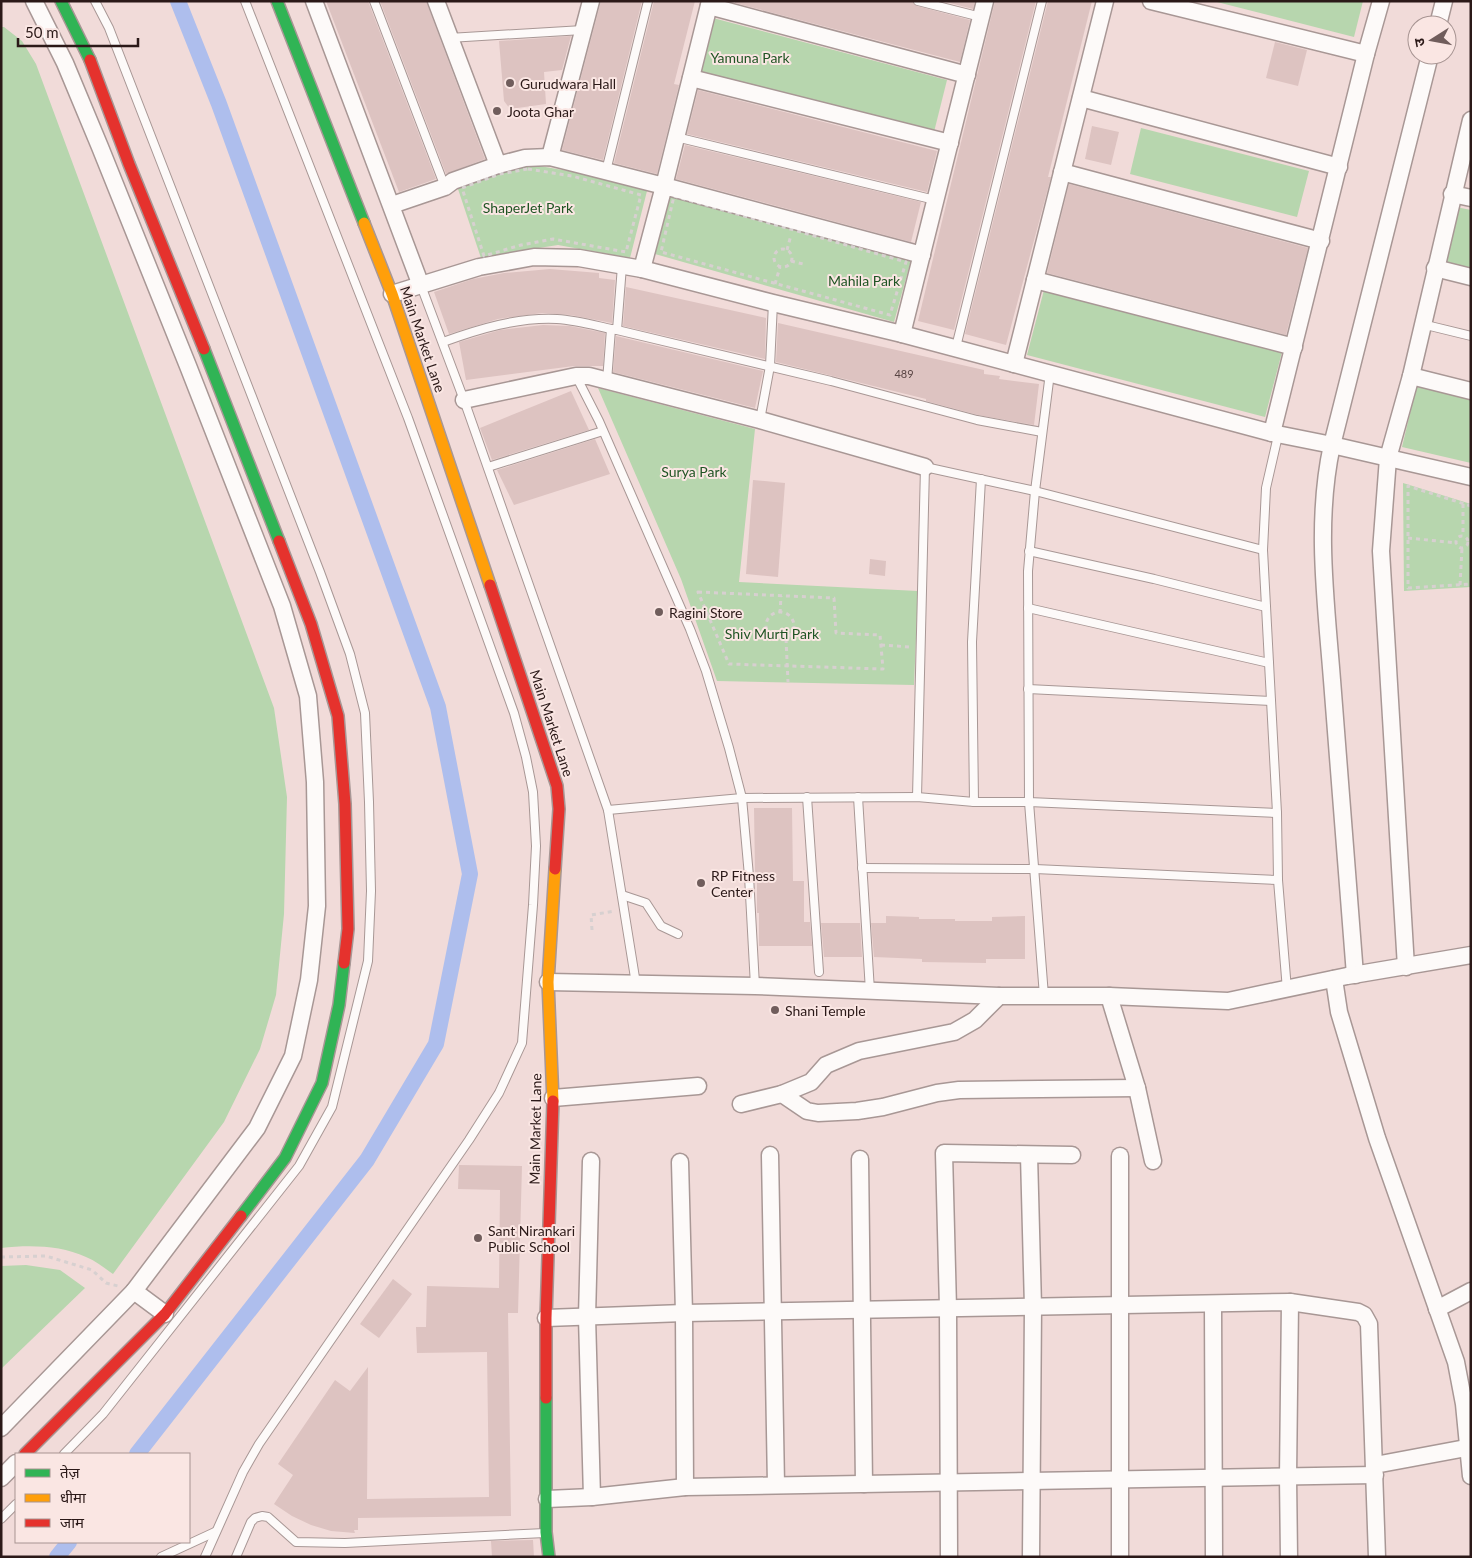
<svg xmlns="http://www.w3.org/2000/svg" width="1472" height="1558" font-family="Lato,'Noto Sans Devanagari',sans-serif">
  <rect width="100%" height="100%" fill="#f1dbd9"/>
  <g fill="#b7d6ae">
    <polygon points="1213,1 1363,1 1354,37"/>
    <polygon points="713,18 947,80 934,132 699,73"/>
    <path d="M1,27H4L22,41L36,64L274,708L287,797L284,914L276,995L260,1049L224,1122L113,1274C104,1268 96,1261 86,1257C60,1245 29,1245 1,1248Z"/>
    <polygon points="1141,128 1309,171 1297,217 1130,174"/>
    <polygon points="528,164 580,173 647,191 630,258 558,245 519,251 482,261 457,186 500,170"/>
    <polygon points="669,192 911,260 894,322 655,254"/>
    <polygon points="1456,207 1471,210 1471,270 1443,263"/>
    <polygon points="1044,290 1282,352 1265,417 1027,355"/>
    <polygon points="1417,384 1471,397 1471,463 1402,447"/>
    <polygon points="598,388 755,429 739,582 918,591 914,685 717,681 681,579"/>
    <polygon points="1403,483 1471,504 1471,587 1404,591"/>
    <polygon points="26,1265 60,1270 85,1288 1,1369 1,1266"/>
  </g>
  <g fill="none" stroke-linecap="round" stroke-linejoin="round">
    <g stroke="#aebeed" stroke-width="16">
      <polyline points="137,1454 367,1160 436,1044 470,874 438,707 219,104 178,1"/>
      <polyline points="57,1557 69,1542"/>
    </g>
  </g>
  <g fill="#ddc3c1">
    <polygon points="326,1 368,1 436,179 399,192"/>
    <polygon points="380,1 426,1 485,159 446,174"/>
    <polygon points="601,1 642,1 603,160 562,150"/>
    <polygon points="654,1 695,1 674,84 679,85 657,174 614,163"/>
    <polygon points="735,1 912,1 917,6 970,20 960,62 735,3"/>
    <polygon points="942,1 975,1 973,9"/>
    <polygon points="995,1 1036,1 954,330 918,321"/>
    <polygon points="1048,1 1092,1 1048,177 1051,177 1006,345 965,334"/>
    <polygon points="571,36 562,70 544,72 546,104 510,109 504,101 499,41"/>
    <polygon points="1275,42 1307,50 1298,86 1266,78"/>
    <polygon points="698,90 937,151 927,192 687,134"/>
    <polygon points="1092,126 1119,132 1111,165 1085,159"/>
    <polygon points="685,145 921,202 911,242 676,179"/>
    <polygon points="1069,184 1308,248 1286,335 1047,273"/>
    <polygon points="550,269 599,273 599,278 615,280 612,323 571,315 542,313 498,319 449,334 434,292 473,279 504,273"/>
    <polygon points="626,287 766,318 765,359 623,326"/>
    <polygon points="778,323 984,370 984,374 1000,376 999,379 1039,384 1034,425 978,415 926,401 926,399 776,362"/>
    <polygon points="543,325 570,326 605,333 603,366 574,366 466,380 459,342 500,330"/>
    <polygon points="616,336 763,371 755,408 613,372"/>
    <polygon points="571,391 589,430 492,460 480,428"/>
    <polygon points="595,439 610,474 514,505 497,470"/>
    <polygon points="753,480 785,483 778,577 746,574"/>
    <polygon points="870,559 886,561 885,576 869,574"/>
    <polygon points="754,808 792,808 793,881 804,881 804,922 810,922 812,946 759,946 759,913 757,913 757,872 755,872"/>
    <polygon points="886,916 919,917 919,919 955,919 955,921 992,921 992,917 1025,916 1025,959 986,959 986,963 922,962 922,959 874,957 871,923 886,923"/>
    <polygon points="821,923 860,923 862,957 824,957"/>
    <polygon points="459,1165 522,1166 518,1313 508,1313 511,1516 358,1518 358,1530 354,1530 355,1533 331,1531 311,1525 292,1516 274,1504 293,1475 278,1464 335,1380 350,1391 368,1367 367,1499 489,1497 487,1352 417,1353 416,1327 426,1327 427,1286 499,1288 500,1190 458,1189"/>
    <polygon points="393,1279 412,1294 379,1338 360,1324"/>
    <polygon points="533,1540 534,1557 492,1557 491,1541"/>
  </g>
  <g fill="none" stroke-linecap="round" stroke-linejoin="round">
    <g stroke="#a89795" stroke-width="10">
      <g id="lane">
        <polyline points="374,1 445,187"/>
        <polyline points="918,1 981,17"/>
        <polyline points="449,38 583,30"/>
        <polyline points="676,137 935,200"/>
        <polyline points="606,171 648,1"/>
        <polyline points="420,283 464,400 608,810 636,984"/>
        <polyline points="1422,324 1471,336"/>
        <polyline points="617,330 831,381 977,420 1042,432"/>
        <path d="M443,342C479,329 518,317 557,319C575,320 593,325 611,329"/>
        <polyline points="956,347 1042,1"/>
        <polyline points="1050,373 1035,491 1028,571 1029,802 1277,813"/>
        <polyline points="576,376 599,421 690,629 706,671 729,748 742,798 749,876 755,986"/>
        <polyline points="607,381 611,329 617,330 622,266"/>
        <polyline points="760,420 770,366 773,303"/>
        <polyline points="1274,435 1277,440 1266,488 1263,550 1277,813 1278,880 1287,990"/>
        <polyline points="488,467 603,431"/>
        <polyline points="1029,551 1154,579 1266,607"/>
        <polyline points="1028,608 1269,663"/>
        <polyline points="1028,689 1271,701"/>
        <polyline points="807,797 819,972"/>
        <polyline points="858,797 870,991"/>
        <polyline points="917,797 925,467 1035,491 1263,550"/>
        <polyline points="974,802 972,642 981,479"/>
        <polyline points="608,810 742,798 917,797 974,802 1029,802 1044,996"/>
        <polyline points="862,868 1035,869 1278,880"/>
        <polyline points="622,895 646,903 661,926 678,934"/>
        <polyline points="64,1454 103,1414 299,1166 332,1107 368,961 371,891 369,802 365,713 350,654 320,572 109,28 95,1"/>
        <polyline points="1,1519 16,1504"/>
        <polyline points="161,1557 215,1532"/>
        <polyline points="205,1557 243,1472 259,1444 469,1140 499,1093 522,1043 533,905 536,846 533,792 526,757 514,713 408,418 245,1"/>
        <polyline points="236,1557 251,1522 255,1518 262,1516 268,1517 296,1542 345,1543 545,1533"/>
      </g>
    </g>
    <g stroke="#a89795" stroke-width="19">
      <g id="street">
        <polyline points="314,1 420,283"/>
        <polyline points="436,1 498,165"/>
        <polyline points="1151,1 1366,54"/>
        <polyline points="709,6 967,75"/>
        <polyline points="1438,25 1444,1"/>
        <polyline points="691,78 950,143"/>
        <polyline points="1081,98 1339,167"/>
        <polyline points="550,157 591,1"/>
        <polyline points="1062,172 1321,241"/>
        <polyline points="1452,194 1471,198"/>
        <polyline points="392,205 445,187 453,181 498,165 525,158 550,157 664,186 710,1"/>
        <polyline points="1435,268 1471,277"/>
        <polyline points="642,269 664,186 922,255"/>
        <polyline points="1035,280 1294,347"/>
        <polyline points="392,294 479,267 534,257 579,258 642,269 773,303 902,334 1272,433 1332,445 1471,477"/>
        <polyline points="902,334 985,1"/>
        <polyline points="1014,364 1105,1"/>
        <polyline points="1411,376 1471,391"/>
        <polyline points="464,400 576,376 589,376 760,420 925,467"/>
        <polyline points="1272,433 1366,54 1381,1"/>
        <polyline points="1406,967 1381,551 1388,458 1411,376 1471,120"/>
        <path d="M1355,975C1347,877 1340,778 1332,680C1326,602 1315,522 1332,445L1430,55"/>
        <polyline points="1334,979 1339,1012 1377,1138 1456,1362 1464,1404 1471,1476"/>
        <polyline points="548,982 755,986 999,996 1109,996 1228,1001 1347,976 1471,955"/>
        <polyline points="1109,996 1137,1088 1153,1161"/>
        <polyline points="782,1094 811,1082 826,1065 859,1051 954,1032 975,1020 999,996"/>
        <polyline points="553,1098 698,1086"/>
        <polyline points="741,1104 782,1094 807,1111 818,1113 857,1111 883,1107 937,1093 959,1090 1137,1088"/>
        <polyline points="770,1155 776,1485"/>
        <polyline points="1029,1155 1033,1307 1031,1557"/>
        <polyline points="1120,1156 1120,1557"/>
        <polyline points="860,1159 864,1484"/>
        <polyline points="591,1161 587,1317 592,1497"/>
        <polyline points="680,1162 684,1313 685,1487"/>
        <polyline points="134,1291 165,1314"/>
        <polyline points="1213,1304 1214,1557"/>
        <polyline points="1437,1309 1471,1291"/>
        <polyline points="546,1318 684,1313 1290,1302 1358,1312 1364,1315 1369,1324 1377,1557"/>
        <polyline points="1,1428 134,1291 257,1128 293,1056 309,980 317,906 315,782 308,696 282,606 188,366 100,147 65,63 34,1"/>
        <polyline points="1375,1465 1471,1447"/>
        <polyline points="1,1478 16,1463"/>
        <polyline points="547,1499 592,1497 685,1487 1375,1475"/>
        <polyline points="949,1557 948,1308 944,1153 1072,1155"/>
        <polyline points="1289,1557 1288,1477 1290,1302"/>
      </g>
    </g>
    <g stroke="#a89795" stroke-width="14">
      <g id="fast">
        <polyline points="61,1 90,60"/>
        <polyline points="277,1 364,223"/>
        <polyline points="204,349 279,541"/>
        <polyline points="241,1216 285,1158 322,1083 339,1005 344,963"/>
        <polyline points="546,1398 546,1532 549,1557"/>
      </g>
    </g>
    <g stroke="#a89795" stroke-width="14">
      <g id="slow">
        <polyline points="364,223 392,294 490,585"/>
        <polyline points="553,1101 548,982 555,869"/>
      </g>
    </g>
    <g stroke="#a89795" stroke-width="14">
      <g id="jam">
        <polyline points="90,60 129,164 204,349"/>
        <polyline points="279,541 311,624 338,716 345,804 348,929 344,963"/>
        <polyline points="490,585 557,786 559,809 555,869"/>
        <polyline points="546,1398 546,1318 553,1101"/>
        <polyline points="25,1454 165,1314 241,1216"/>
      </g>
    </g>
    <g stroke="#d7d0d0" stroke-width="3" stroke-dasharray="4 4" stroke-linecap="butt">
      <polygon points="528,169 572,176 641,195 626,252 553,239 521,245 484,256 462,188 500,174"/>
      <polygon points="674,196 906,262 890,315 661,252"/>
      <circle cx="783" cy="258" r="9"/>
      <polyline points="787,250 791,235"/>
      <polyline points="791,261 803,264"/>
      <polyline points="775,284 780,267"/>
      <polyline points="1463,504 1463,536"/>
      <polyline points="1471,506 1408,486 1408,588 1471,584"/>
      <circle cx="1462" cy="542" r="6"/>
      <polyline points="1408,538 1457,543"/>
      <polyline points="1460,585 1462,548"/>
      <polygon points="698,592 834,598 836,633 880,635 883,669 729,664"/>
      <circle cx="780" cy="626" r="14"/>
      <polyline points="780,613 781,596"/>
      <polyline points="786,639 788,682"/>
      <polyline points="881,645 910,647"/>
      <polyline points="592,930 591,915 615,911"/>
      <polyline points="1,1257 46,1256 92,1270 106,1283 118,1286"/>
    </g>
    <use href="#lane" stroke="#fdfaf9" stroke-width="8"/>
    <use href="#street" stroke="#fdfaf9" stroke-width="16"/>
    <use href="#fast" stroke="#30b455" stroke-width="11"/>
    <use href="#slow" stroke="#ff9f0a" stroke-width="11"/>
    <use href="#jam" stroke="#e5322d" stroke-width="11"/>
  </g>
  <g fill="#705d5c" stroke="#fae6e3" stroke-width="2">
    <circle cx="510" cy="83" r="5"/>
    <circle cx="497" cy="111" r="5"/>
    <circle cx="659" cy="612" r="5"/>
    <circle cx="701" cy="883" r="5"/>
    <circle cx="775" cy="1010" r="5"/>
    <circle cx="478" cy="1238" r="5"/>
  </g>
  <g text-anchor="middle" dominant-baseline="central" stroke-width="4" stroke-linejoin="round" paint-order="stroke">
    <g font-size="11" fill="#594544">
      <text x="904" y="373">489</text>
    </g>
    <g font-size="14" fill="#1f5423" stroke="#fae6e3">
      <text x="750" y="57">Yamuna Park</text>
      <text x="528" y="207">ShaperJet Park</text>
      <text x="864" y="280">Mahila Park</text>
      <text x="694" y="471">Surya Park</text>
      <text x="772" y="633">Shiv Murti Park</text>
    </g>
    <g font-size="14" fill="#2b1918" stroke="#fae6e3" text-anchor="start">
      <text x="520" y="83">Gurudwara Hall</text>
      <text x="507" y="111">Joota Ghar</text>
      <text x="669" y="612">Ragini Store</text>
      <text x="711" y="875">RP Fitness<tspan x="711" dy="16">Center</tspan></text>
      <text x="785" y="1010">Shani Temple</text>
      <text x="488" y="1230">Sant Nirankari<tspan x="488" dy="16">Public School</tspan></text>
    </g>
    <g font-size="14" fill="#2b1918" stroke="#fae6e3">
      <text transform="translate(423 339) rotate(71)">Main Market Lane</text>
      <text transform="translate(552 723) rotate(72)">Main Market Lane</text>
      <text transform="translate(535 1129) rotate(-89)">Main Market Lane</text>
    </g>
  </g>
  <rect width="1472" height="1558" fill="none" stroke="#2b1918" stroke-width="5"/>
  <rect x="15" y="1453" width="175" height="90" fill="#fae6e3" stroke="#a79492"/>
  <rect x="25" y="1469" width="25" height="8" fill="#30b455" stroke="#a79492"/>
  <text x="60" y="1478" font-size="15" fill="#2b1918">तेज़</text>
  <rect x="25" y="1494" width="25" height="8" fill="#ff9f0a" stroke="#a79492"/>
  <text x="60" y="1503" font-size="15" fill="#2b1918">धीमा</text>
  <rect x="25" y="1519" width="25" height="8" fill="#e5322d" stroke="#a79492"/>
  <text x="60" y="1528" font-size="15" fill="#2b1918">जाम</text>
  <g transform="translate(1432 40) rotate(259)"><circle r="24" fill="#fae6e3" stroke="#a79492"/>
  <path d="M0-4L9 19L0 12L-9 19Z" fill="#705d5c"/>
  <text y="-8" font-size="14" font-weight="bold" text-anchor="middle" fill="#2b1918">उ</text>
  </g>
  <path d="M18 38v8h120v-8" fill="none" stroke="#2b1918" stroke-width="2.5"/>
  <text x="25" y="38" font-size="15" fill="#2b1918" stroke="#fae6e3" stroke-width="4" paint-order="stroke">50 m</text>
</svg>
